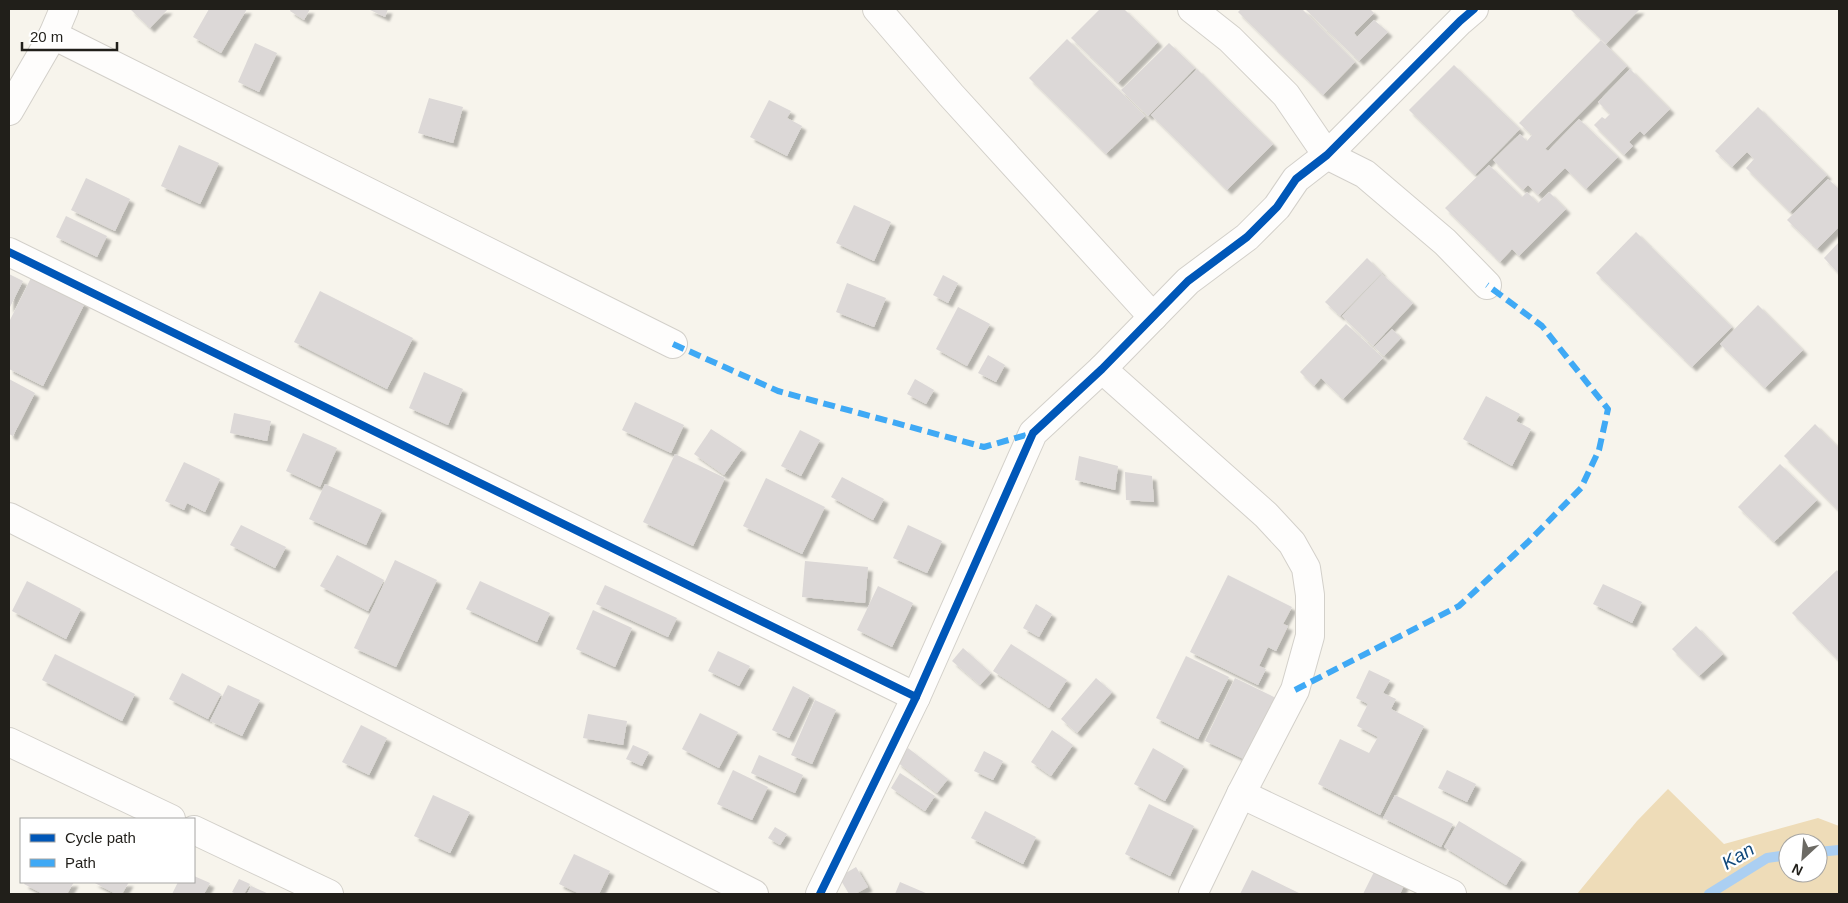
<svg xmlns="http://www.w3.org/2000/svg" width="1848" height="903" font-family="Helvetica,sans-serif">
  <defs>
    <filter id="shadow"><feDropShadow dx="4.5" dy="4.5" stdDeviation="1" flood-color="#0004"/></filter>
  </defs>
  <rect width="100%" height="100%" fill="#f7f4ec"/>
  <path fill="#eedcb8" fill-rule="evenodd" d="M1668,789L1724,844L1818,818L1839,826V894H1577L1637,821ZM1788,843H1818V873H1788Z"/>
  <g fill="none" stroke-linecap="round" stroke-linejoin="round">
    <g stroke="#abcff2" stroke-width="10">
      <polyline points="1818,852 1839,850"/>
      <polyline points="1709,894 1767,858 1788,855"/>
    </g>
  </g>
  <g fill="#dcd8d7" filter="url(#shadow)">
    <polygon points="130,9 168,9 150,28"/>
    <polygon points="209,9 247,9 221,53 193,37"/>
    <polygon points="291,9 310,9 304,20 290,11"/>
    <polygon points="368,9 388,9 385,17"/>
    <polygon points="1100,9 1124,9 1158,42 1118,83 1071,38"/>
    <polygon points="1241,9 1302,9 1355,62 1323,95 1238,12"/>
    <polygon points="1305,9 1370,9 1374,13 1354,33 1357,37 1374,20 1388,32 1359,61"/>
    <polygon points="1570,9 1640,9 1606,44"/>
    <polygon points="1067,39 1145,116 1106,154 1029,78"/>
    <polygon points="1601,40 1627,66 1545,149 1548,151 1579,119 1618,157 1586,189 1565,168 1538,195 1528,185 1523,190 1493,160 1520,134 1527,141 1532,135 1519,123"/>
    <polygon points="255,43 277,53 259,92 238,82"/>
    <polygon points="1169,43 1195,68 1148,116 1121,90"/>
    <polygon points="1454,65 1520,129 1475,175 1409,110"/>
    <polygon points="1197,69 1273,144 1227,190 1151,115"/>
    <polygon points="1630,69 1670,109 1644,135 1640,131 1629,142 1633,146 1624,155 1594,125 1602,117 1605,119 1610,114 1598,102"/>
    <polygon points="429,98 463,107 453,143 418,133"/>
    <polygon points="769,100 791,111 787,118 802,126 787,156 750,137"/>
    <polygon points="1758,107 1827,175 1790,212 1746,168 1754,159 1747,152 1732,167 1715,151"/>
    <polygon points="179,145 219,163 200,204 161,186"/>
    <polygon points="1489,165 1522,197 1527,192 1538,203 1549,192 1566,209 1519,256 1512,249 1500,262 1445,208"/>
    <polygon points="86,178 130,199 115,231 71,210"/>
    <polygon points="1828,179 1839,189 1839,227 1817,249 1787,220"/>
    <polygon points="854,205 891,222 874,261 836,243"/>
    <polygon points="66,216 107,236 97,257 56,237"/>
    <polygon points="1636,232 1732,327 1692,367 1596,273"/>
    <polygon points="1839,242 1839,274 1824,258"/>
    <polygon points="1367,258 1382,273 1340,316 1325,302"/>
    <polygon points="9,274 23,281 9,309"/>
    <polygon points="1382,274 1413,303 1373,346 1342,316"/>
    <polygon points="943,275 958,283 948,303 933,295"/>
    <polygon points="32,276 85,303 43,386 9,369 9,322"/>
    <polygon points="847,283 886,298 874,327 836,312"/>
    <polygon points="320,291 413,338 387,389 294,342"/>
    <polygon points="1758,305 1803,350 1765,388 1720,344"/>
    <polygon points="958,307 990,324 967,366 936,349"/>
    <polygon points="1346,324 1383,358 1343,399 1321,378 1314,386 1300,372"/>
    <polygon points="1392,329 1401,338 1384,356 1374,347"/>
    <polygon points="988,355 1005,365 996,382 978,373"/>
    <polygon points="424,372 463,389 448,425 409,408"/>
    <polygon points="9,379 35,393 13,436 9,434"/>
    <polygon points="915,379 934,390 926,404 907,394"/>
    <polygon points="1486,396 1520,414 1516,421 1531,429 1512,466 1463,439"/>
    <polygon points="635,402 684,425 671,453 622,430"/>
    <polygon points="234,413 271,421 267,441 230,433"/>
    <polygon points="1815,424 1839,448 1839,511 1784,456"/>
    <polygon points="711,429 742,449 724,475 694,454"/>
    <polygon points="800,430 820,440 801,476 781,466"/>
    <polygon points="303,433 337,448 320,487 286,471"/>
    <polygon points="675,454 725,478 693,546 643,522"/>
    <polygon points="1079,456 1118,466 1115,490 1075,480"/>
    <polygon points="184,462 220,479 205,512 187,503 184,510 165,501"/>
    <polygon points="1780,464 1817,500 1774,542 1738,507"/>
    <polygon points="1125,472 1152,476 1154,502 1126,500"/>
    <polygon points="842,477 884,499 873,520 831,497"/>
    <polygon points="766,478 825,507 802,554 743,526"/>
    <polygon points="325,484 382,510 366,545 309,519"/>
    <polygon points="241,525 286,547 275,568 230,545"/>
    <polygon points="908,525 942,541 927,573 893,558"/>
    <polygon points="337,555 384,580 368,611 320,586"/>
    <polygon points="395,560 437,580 396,667 354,648"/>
    <polygon points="805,561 868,567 865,603 802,597"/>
    <polygon points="1837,570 1839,573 1839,661 1792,613"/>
    <polygon points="1228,575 1292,607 1283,624 1288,626 1276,651 1268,647 1259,666 1266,669 1258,685 1190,652"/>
    <polygon points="27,581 81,609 66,639 12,611"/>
    <polygon points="480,581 550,613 537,642 466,609"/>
    <polygon points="1603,584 1642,602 1632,623 1593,604"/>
    <polygon points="605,585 677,618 668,637 596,604"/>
    <polygon points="878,586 913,603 892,647 857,630"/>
    <polygon points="1036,604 1052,614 1039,637 1023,628"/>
    <polygon points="593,610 632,628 615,667 576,649"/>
    <polygon points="1696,626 1723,654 1699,676 1672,649"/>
    <polygon points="1011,644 1067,680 1049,708 993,671"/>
    <polygon points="963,648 991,673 980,685 952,661"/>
    <polygon points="718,651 750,666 739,686 708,671"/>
    <polygon points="55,654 135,694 122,721 42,680"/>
    <polygon points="1186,656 1229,677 1198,739 1156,718"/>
    <polygon points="1369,670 1390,680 1383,693 1396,699 1391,709 1424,726 1380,815 1318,784 1340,739 1369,753 1378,737 1357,726 1368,704 1356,698"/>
    <polygon points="182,673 221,694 208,719 169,699"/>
    <polygon points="1096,678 1112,692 1077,733 1061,719"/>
    <polygon points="1235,678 1278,699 1248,761 1205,741"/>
    <polygon points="228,685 260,700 242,736 210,721"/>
    <polygon points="793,686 810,695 789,738 772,730"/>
    <polygon points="815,700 836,710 812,764 791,755"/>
    <polygon points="700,713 738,732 719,768 682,749"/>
    <polygon points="588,714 627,721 623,745 583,738"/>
    <polygon points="361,725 387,738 369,775 342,762"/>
    <polygon points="1052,730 1073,745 1051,776 1031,762"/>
    <polygon points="633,745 649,752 642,766 626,759"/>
    <polygon points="908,748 948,779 937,793 897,762"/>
    <polygon points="1153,748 1184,766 1165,801 1134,784"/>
    <polygon points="984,751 1003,761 993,780 974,771"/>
    <polygon points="759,755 803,775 795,793 751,773"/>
    <polygon points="733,770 768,787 752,820 717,804"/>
    <polygon points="1447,770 1476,784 1467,802 1438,788"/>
    <polygon points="900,773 935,796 925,811 891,788"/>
    <polygon points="433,795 470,812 450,853 414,836"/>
    <polygon points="1395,795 1453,824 1441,847 1383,818"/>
    <polygon points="1149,804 1194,826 1170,876 1125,854"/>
    <polygon points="985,811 1036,837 1023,864 971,838"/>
    <polygon points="1459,821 1522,859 1506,885 1444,847"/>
    <polygon points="775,827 787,834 780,845 768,838"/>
    <polygon points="574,854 610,871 599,894 580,894 559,884"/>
    <polygon points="856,867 868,887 855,894 849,894 839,877"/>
    <polygon points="1376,868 1405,883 1400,894 1363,894"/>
    <polygon points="1252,870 1301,894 1240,894"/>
    <polygon points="194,876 210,883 204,894 172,894 178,882 194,882"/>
    <polygon points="239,879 250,884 244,894 236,894 232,892"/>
    <polygon points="25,882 74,882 67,894 43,894 24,884"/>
    <polygon points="93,882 129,882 122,894 116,894"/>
    <polygon points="900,882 928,894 895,894"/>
    <polygon points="251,886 269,894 247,894"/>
  </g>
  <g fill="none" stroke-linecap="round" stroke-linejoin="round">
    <g stroke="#d3d0ca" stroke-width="30">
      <g id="minor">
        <polyline points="877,9 951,95 1153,317"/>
        <polyline points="1192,9 1230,39 1286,95 1327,155 1365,174 1445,242 1487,285"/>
        <polyline points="53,35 673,344"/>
        <polyline points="9,111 53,35 64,9"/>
        <polyline points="9,252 916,697"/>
        <polyline points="1102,369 1266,515 1292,543 1306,568 1310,595 1310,636 1295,690 1241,794 1193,894"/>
        <polyline points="9,517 754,894"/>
        <polyline points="9,742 171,819"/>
        <polyline points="1241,794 1452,894"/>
        <polyline points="194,830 329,894"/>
        <polyline points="820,894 916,697 1033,433 1102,369 1188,281 1247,237 1277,207 1296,179 1327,155 1460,21 1474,9"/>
      </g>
    </g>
    <use href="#minor" stroke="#fefdfc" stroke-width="28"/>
    <g stroke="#3fa9f5" stroke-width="6" stroke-dasharray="12 6" stroke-linecap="butt">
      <polyline points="673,344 778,391 984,447 1033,433"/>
      <polyline points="1295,690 1459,606 1528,542 1581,488 1599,450 1608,409 1542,326 1487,285"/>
    </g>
    <g stroke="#fff" stroke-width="11">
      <g id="cycleway">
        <polyline points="9,252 916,697"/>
        <polyline points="820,894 916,697 1033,433 1102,369 1188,281 1247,237 1277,207 1296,179 1327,155 1460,21 1474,9"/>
      </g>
    </g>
    <use href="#cycleway" stroke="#0057b8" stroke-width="8"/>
  </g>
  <g text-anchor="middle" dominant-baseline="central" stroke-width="4.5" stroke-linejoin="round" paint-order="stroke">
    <g font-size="19" font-style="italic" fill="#11497b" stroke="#fff">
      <text transform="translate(1738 856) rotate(-31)">Kan</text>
    </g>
  </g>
  <rect width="1848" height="903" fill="none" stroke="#211f1a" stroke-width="20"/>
  <rect x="20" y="818" width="175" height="65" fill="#ffffff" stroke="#a6a5a3"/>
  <rect x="30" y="834" width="25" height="8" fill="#0057b8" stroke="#a6a5a3"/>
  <text x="65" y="843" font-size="15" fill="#211f1a">Cycle path</text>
  <rect x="30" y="859" width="25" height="8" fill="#3fa9f5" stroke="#a6a5a3"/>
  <text x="65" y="868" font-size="15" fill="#211f1a">Path</text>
  <g transform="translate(1803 858) rotate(206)"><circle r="24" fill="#ffffff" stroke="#a6a5a3"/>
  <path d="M0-4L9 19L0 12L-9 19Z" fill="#6c6a64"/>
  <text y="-8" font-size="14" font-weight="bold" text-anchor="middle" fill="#211f1a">N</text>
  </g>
  <path d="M22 42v8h95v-8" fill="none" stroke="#211f1a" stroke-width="2.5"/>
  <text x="30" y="42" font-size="15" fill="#211f1a" stroke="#ffffff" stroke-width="4" paint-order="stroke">20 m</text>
</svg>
